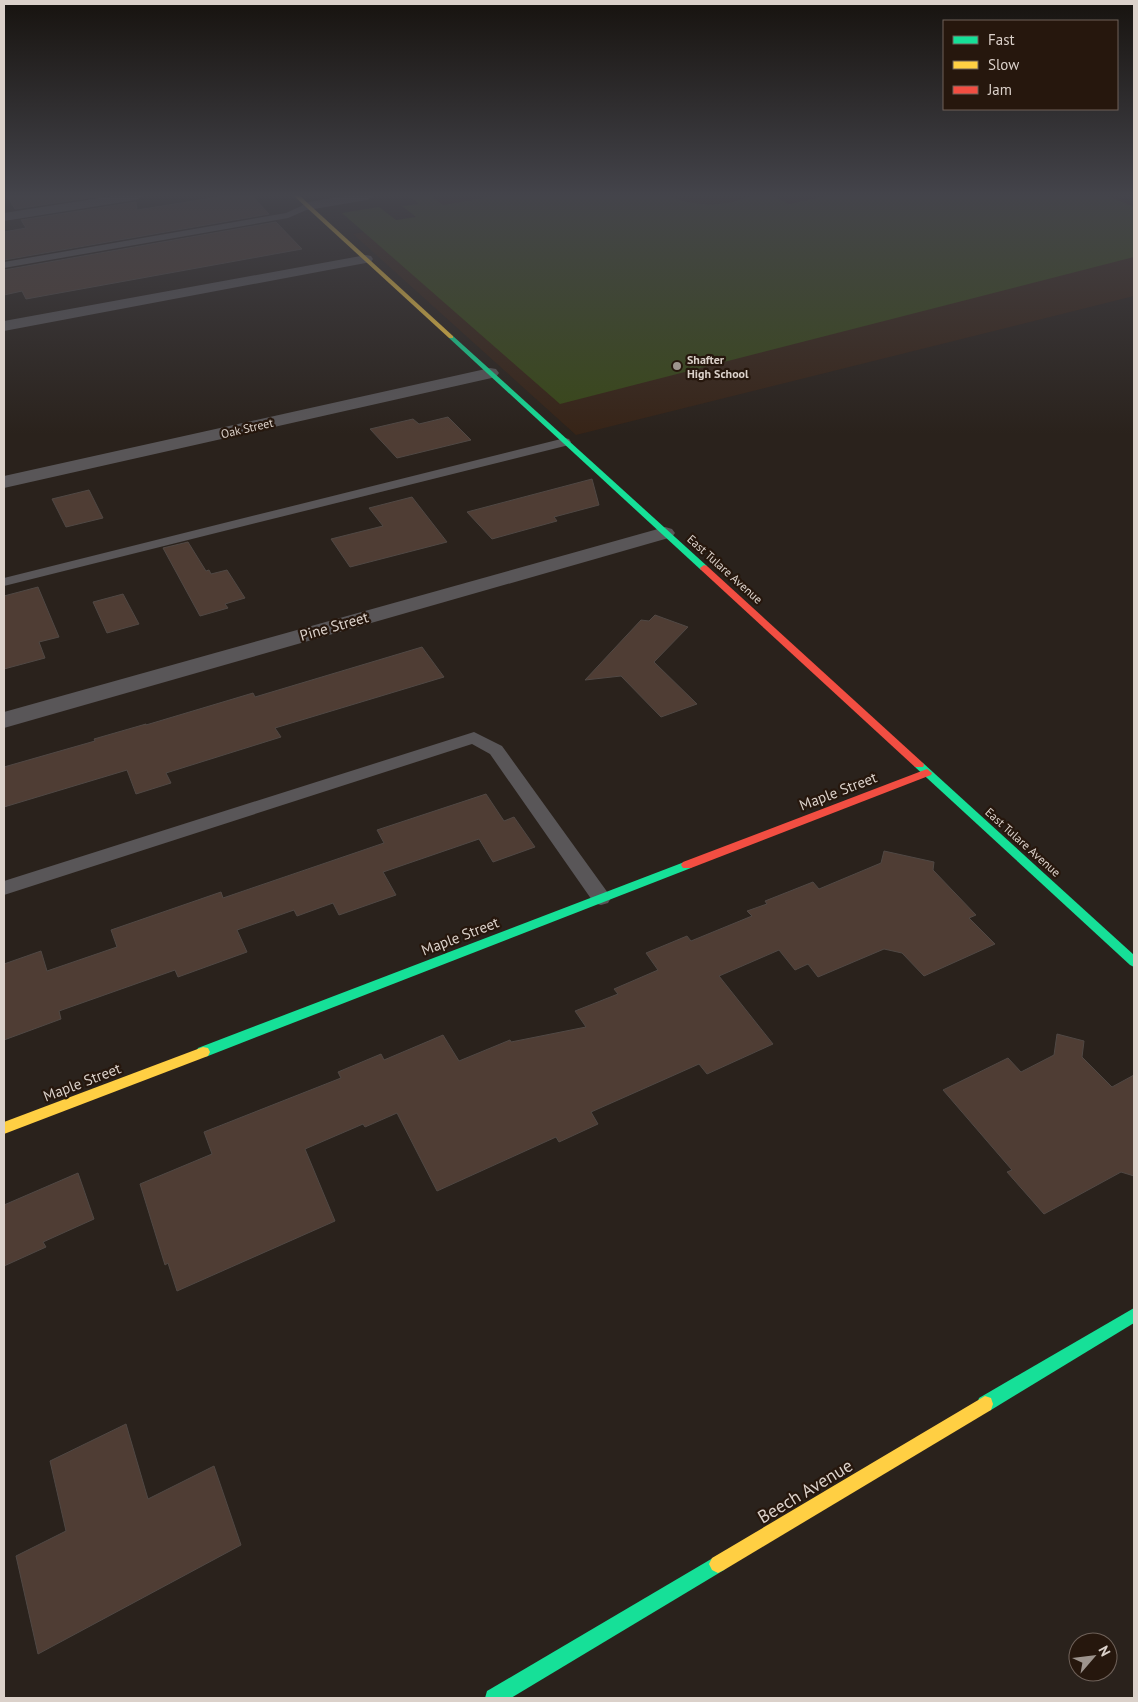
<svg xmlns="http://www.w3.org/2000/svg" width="1138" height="1702" font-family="'PT Sans',sans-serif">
  <rect width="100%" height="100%" fill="#2a221c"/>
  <polygon fill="#372417" points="414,196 1113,196 1134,205 1134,296 576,435 353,234 442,218"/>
  <polygon fill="#394818" points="409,196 431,196 443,205 494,196 773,196 789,204 826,196 1108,196 1134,207 1134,257 560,404 342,213 379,207 396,220 416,217 402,206 419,204"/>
  <path fill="#322a0c" d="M669,196H750C727,207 693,207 669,196Z"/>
  <g fill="#4f3d34" stroke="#504844">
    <polygon points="7,196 102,196 15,209"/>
    <polygon points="225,196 252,196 269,214 4,260 4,232 26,228 21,220 136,202 137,210"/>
    <polygon points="276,222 302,249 26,299 22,291 4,295 4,270"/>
    <polygon points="448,417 471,440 397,458 370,429 413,419 419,424"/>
    <polygon points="592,479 599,505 554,517 557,521 492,539 467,512"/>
    <polygon points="89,490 103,518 66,527 52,499"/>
    <polygon points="412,497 447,542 350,567 331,539 383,526 369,508"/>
    <polygon points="188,542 206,571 209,570 211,574 227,570 245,598 225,604 228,608 200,616 163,548"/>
    <polygon points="38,587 59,637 39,642 45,658 4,669 4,596"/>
    <polygon points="123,594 139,624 107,633 93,602"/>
    <polygon points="655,615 688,627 654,662 697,704 661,717 621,676 585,680 641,620 649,621"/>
    <polygon points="422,647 444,677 275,728 281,737 166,773 171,783 136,794 127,770 4,807 4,767 95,741 94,739 146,724 146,725 253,693 255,697"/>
    <polygon points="486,794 504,821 514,817 535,847 493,862 479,839 383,872 396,895 339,915 333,903 297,916 294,910 237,930 247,952 178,977 175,970 59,1011 61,1019 4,1040 4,964 41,951 47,971 117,947 111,930 221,892 223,898 384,843 377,830"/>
    <polygon points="884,851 934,862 933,870 976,915 969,918 995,944 924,976 902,953 884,949 818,977 808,964 795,970 779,950 719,976 773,1044 707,1074 699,1064 591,1112 598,1124 559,1142 556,1137 437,1191 397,1113 365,1127 363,1124 305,1149 335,1221 177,1291 168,1263 165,1265 140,1184 212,1154 204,1132 341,1078 338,1072 381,1054 384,1060 443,1035 459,1061 510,1040 511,1042 586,1027 575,1011 618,994 614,989 658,970 646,953 687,936 691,941 752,916 747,911 767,904 765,901 813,882 819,889 881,863"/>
    <polygon points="1057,1034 1084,1041 1082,1057 1112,1087 1134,1075 1134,1176 1121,1172 1044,1214 1007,1172 1012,1170 943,1090 1008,1058 1021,1072 1054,1055"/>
    <polygon points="78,1173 94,1219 43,1242 46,1247 4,1266 4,1205"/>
    <polygon points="126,1424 148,1499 214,1466 241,1545 38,1654 16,1556 66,1531 50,1461"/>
  </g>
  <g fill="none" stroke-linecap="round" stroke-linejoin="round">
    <g fill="#595658" fill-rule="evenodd">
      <polygon points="308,203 311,204 311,208 288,218 4,268 4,262 286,213"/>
      <polygon points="565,438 569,439 571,442 569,445 4,586 4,578"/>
      <polygon points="474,732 502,746 608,893 611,898 608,903 601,905 594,903 490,754 472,744 4,895 4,881"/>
    </g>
    <g fill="#595658" fill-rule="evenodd">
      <polygon points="112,196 143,196 136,200 4,221 4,213"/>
      <polygon points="345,196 374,196 367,200 308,210 301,206 308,202"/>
      <polygon points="366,255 371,256 373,259 371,262 4,331 4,321"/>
      <polygon points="490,368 496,369 499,373 496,377 4,488 4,476"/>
      <polygon points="665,527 672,529 675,533 672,537 4,728 4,712"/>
    </g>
    <g fill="#16e098" fill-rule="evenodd">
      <polygon points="449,336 453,336 707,566 707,570 701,570 449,338"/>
      <polygon points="919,762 923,763 1134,955 1134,967 1130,965 915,767 914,765"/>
      <polygon points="687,861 691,862 693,865 691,868 208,1056 203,1057 198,1056 196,1052 198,1048"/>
      <polygon points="1134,1308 1134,1323 991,1410 985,1412 979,1410 977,1404 979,1398"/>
      <polygon points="718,1555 724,1558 727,1564 724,1570 511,1698 485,1698 487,1691"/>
    </g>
    <g fill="#ffcf43" fill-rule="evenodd">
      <polygon points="294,196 300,196 453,336 453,338 449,338"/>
      <polygon points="203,1047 208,1048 210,1052 208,1056 4,1134 4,1122"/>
      <polygon points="985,1396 991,1398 993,1404 991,1410 724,1570 718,1573 712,1570 709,1564 712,1558"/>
    </g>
    <g fill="#f24e42" fill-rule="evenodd">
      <polygon points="704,565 707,566 923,763 924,765 923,767 915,767 701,570 700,568"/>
      <polygon points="927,769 932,773 931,775 691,868 683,868 681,865 683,862"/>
    </g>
  </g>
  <linearGradient id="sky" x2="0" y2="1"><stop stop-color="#17130f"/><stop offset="0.45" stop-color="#44444b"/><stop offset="1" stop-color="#44444b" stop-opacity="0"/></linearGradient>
  <rect width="1138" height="434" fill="url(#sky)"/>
  <circle fill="#9d948d" stroke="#26170d" stroke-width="2" cx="677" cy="366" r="5"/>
  <g text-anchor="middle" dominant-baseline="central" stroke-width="4.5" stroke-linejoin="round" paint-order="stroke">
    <g font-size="12" font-weight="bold" fill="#dbd1ca" stroke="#26170d" text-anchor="start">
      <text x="687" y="359">Shafter<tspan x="687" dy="14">High School</tspan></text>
    </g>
    <g font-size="12" fill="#dbd1ca" stroke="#26170d">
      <text transform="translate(247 428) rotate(-13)">Oak Street</text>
      <text transform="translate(725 569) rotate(42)">East Tulare Avenue</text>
      <text transform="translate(1023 842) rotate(42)">East Tulare Avenue</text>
    </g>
    <g font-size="15" fill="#dbd1ca" stroke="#26170d">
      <text transform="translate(334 626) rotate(-16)">Pine Street</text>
      <text transform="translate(838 791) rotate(-21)">Maple Street</text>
      <text transform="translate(460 936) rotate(-21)">Maple Street</text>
      <text transform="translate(82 1082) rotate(-21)">Maple Street</text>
    </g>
    <g font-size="18" fill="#dbd1ca" stroke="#26170d">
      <text transform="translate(805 1491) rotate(-31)">Beech Avenue</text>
    </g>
  </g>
  <rect width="1138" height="1702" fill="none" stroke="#dbd1ca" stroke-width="10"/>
  <rect x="943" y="20" width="175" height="90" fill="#26170d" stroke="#6e6159"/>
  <rect x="953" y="36" width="25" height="8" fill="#16e098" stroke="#6e6159"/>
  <text x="988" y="45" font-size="15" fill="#dbd1ca">Fast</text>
  <rect x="953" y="61" width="25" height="8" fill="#ffcf43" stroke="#6e6159"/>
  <text x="988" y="70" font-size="15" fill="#dbd1ca">Slow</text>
  <rect x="953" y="86" width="25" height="8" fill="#f24e42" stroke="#6e6159"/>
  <text x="988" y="95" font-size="15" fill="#dbd1ca">Jam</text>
  <g transform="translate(1093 1657) rotate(62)"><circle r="24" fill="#26170d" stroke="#6e6159"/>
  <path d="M0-4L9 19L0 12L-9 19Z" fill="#9d948d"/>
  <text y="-8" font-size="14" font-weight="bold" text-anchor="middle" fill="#dbd1ca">N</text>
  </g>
</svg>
